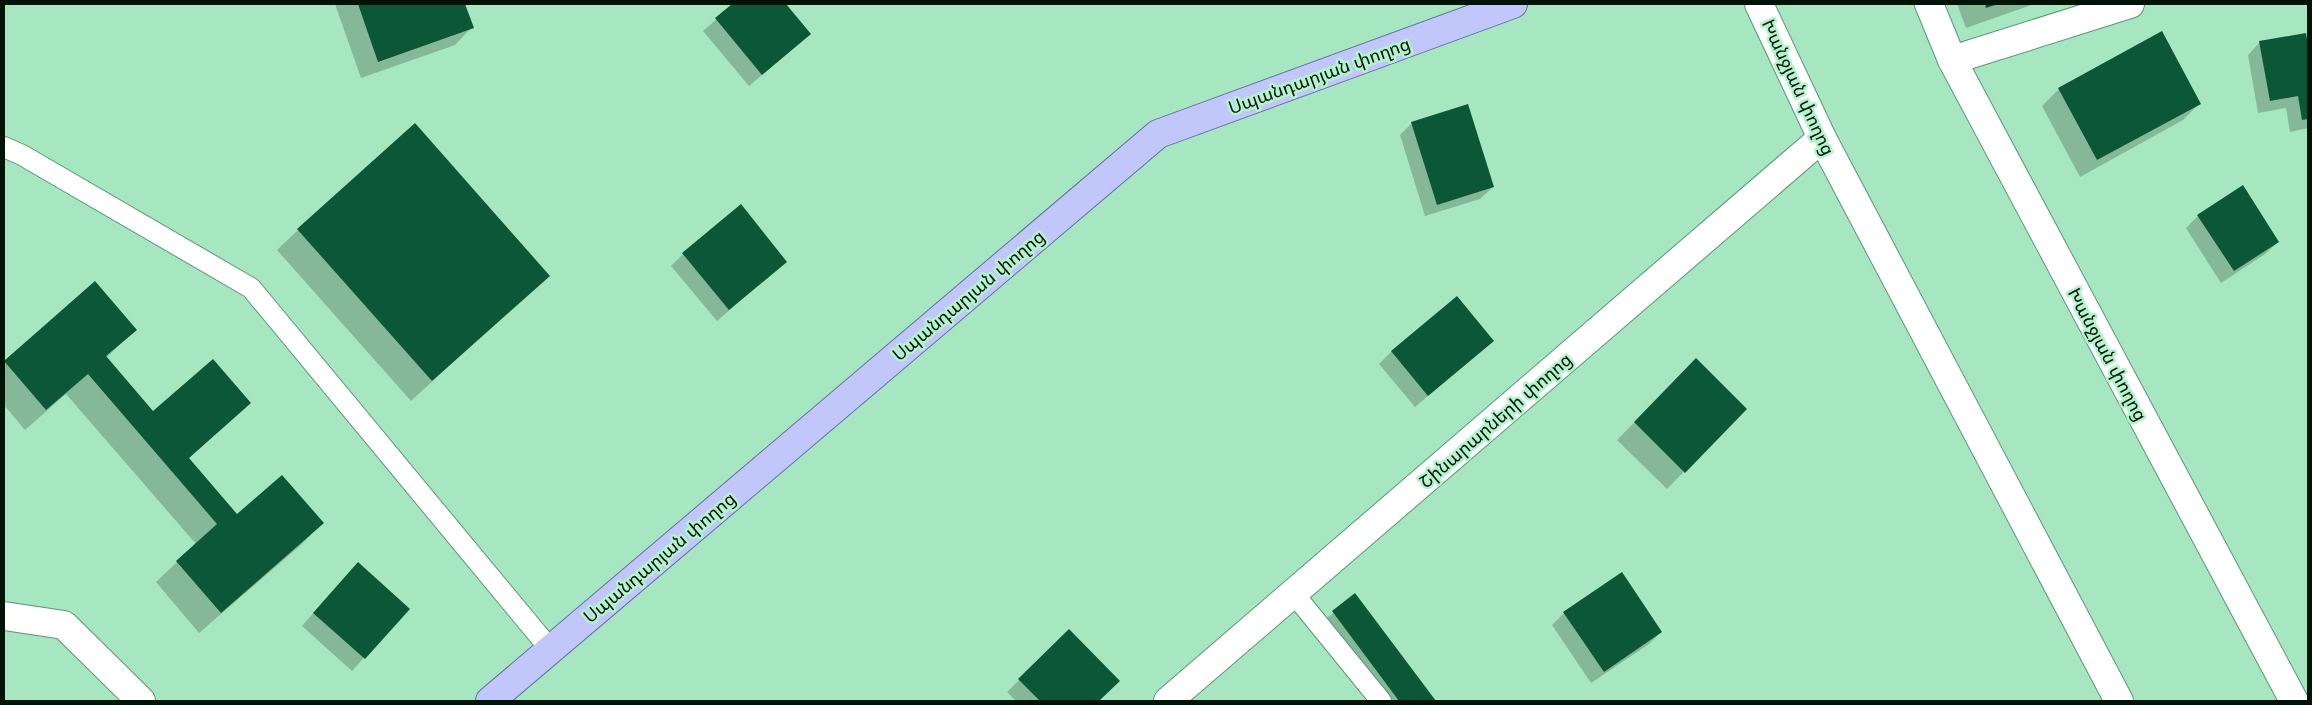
<svg xmlns="http://www.w3.org/2000/svg" width="2312" height="705" font-family="Georgia,'Noto Sans Armenian',serif">
  <rect width="100%" height="100%" fill="#a6e6c0"/>
  <g fill="#0003">
    <polygon points="335,4 464,4 472,27 455,45 361,78"/>
    <polygon points="734,4 785,4 810,34 749,86 703,31"/>
    <polygon points="1957,4 2034,4 1966,28"/>
    <polygon points="2305,34 2308,53 2308,128 2290,132 2286,108 2258,113 2248,55 2260,42"/>
    <polygon points="2059,89 2200,103 2183,120 2080,177 2042,106"/>
    <polygon points="1412,123 1493,187 1480,199 1425,216 1400,135"/>
    <polygon points="2198,216 2278,242 2265,254 2221,283 2186,228"/>
    <polygon points="298,230 548,275 411,401 277,250"/>
    <polygon points="683,254 786,261 717,321 671,266"/>
    <polygon points="95,282 135,330 106,358 153,413 250,403 188,459 236,516 322,523 302,544 199,633 156,582 196,544 66,394 25,430 4,405 4,361"/>
    <polygon points="1492,341 1415,407 1379,364 1392,351"/>
    <polygon points="1696,360 1745,409 1667,489 1617,440"/>
    <polygon points="346,576 408,609 352,671 302,626"/>
    <polygon points="1355,595 1434,701 1378,701 1320,624"/>
    <polygon points="1564,613 1661,632 1649,644 1591,683 1552,625"/>
    <polygon points="1069,631 1118,681 1097,701 1016,701 1007,692"/>
  </g>
  <g fill="#0c5836">
    <polygon points="358,4 465,4 474,28 378,62"/>
    <polygon points="732,4 786,4 811,34 762,75 715,18"/>
    <polygon points="1985,4 1998,4 1986,8"/>
    <polygon points="2162,31 2201,104 2097,160 2058,88"/>
    <polygon points="2306,33 2308,46 2308,119 2302,120 2298,96 2270,101 2259,41"/>
    <polygon points="1468,104 1494,187 1437,205 1411,122"/>
    <polygon points="415,123 550,276 432,381 297,229"/>
    <polygon points="2243,185 2279,242 2234,271 2197,215"/>
    <polygon points="741,204 787,262 729,310 682,253"/>
    <polygon points="95,281 137,330 106,356 153,411 213,359 251,403 189,458 237,514 282,475 324,523 221,613 176,561 217,524 88,374 46,410 4,361"/>
    <polygon points="1457,296 1494,341 1428,396 1391,351"/>
    <polygon points="1696,358 1747,409 1685,473 1634,422"/>
    <polygon points="358,562 410,609 365,659 313,613"/>
    <polygon points="1622,572 1662,632 1604,672 1563,612"/>
    <polygon points="1355,593 1436,701 1399,701 1332,611"/>
    <polygon points="1069,629 1120,681 1099,701 1040,701 1018,679"/>
  </g>
  <g fill="none" stroke-linecap="round" stroke-linejoin="round">
    <g stroke="#5a9875" stroke-width="22">
      <g id="service">
        <polyline points="4,147 22,155 251,288 550,649"/>
        <polyline points="1294,594 1381,701"/>
      </g>
    </g>
    <g stroke="#5a9875" stroke-width="30">
      <g id="minor">
        <polyline points="1952,60 2130,4"/>
        <polyline points="4,616 64,625 141,701"/>
        <polyline points="1168,701 1822,138"/>
      </g>
    </g>
    <g stroke="#5a9875" stroke-width="30">
      <g id="tertiary">
        <polyline points="1759,4 1822,138 2119,701"/>
        <polyline points="1929,4 1952,60 2294,701"/>
      </g>
    </g>
    <g stroke="#626fa4" stroke-width="30">
      <polyline id="primary" points="490,701 1158,134 1513,4"/>
    </g>
    <use href="#service" stroke="#fff" stroke-width="20"/>
    <use href="#minor" stroke="#fff" stroke-width="28"/>
    <use href="#tertiary" stroke="#fff" stroke-width="28"/>
    <use href="#primary" stroke="#c1c7fb" stroke-width="28"/>
  </g>
  <g text-anchor="middle" dominant-baseline="central" stroke-width="5" stroke-linejoin="round" paint-order="stroke">
    <g font-size="18" fill="#001307" stroke="#b3f3cd">
      <text transform="translate(1319 75) rotate(-20)">Սպանդարյան փողոց</text>
      <text transform="translate(1799 87) rotate(65)">Խանջյան փողոց</text>
      <text transform="translate(968 295) rotate(-40)">Սպանդարյան փողոց</text>
      <text transform="translate(2108 354) rotate(62)">Խանջյան փողոց</text>
      <text transform="translate(1495 420) rotate(-41)">Շինարարների փողոց</text>
      <text transform="translate(659 557) rotate(-40)">Սպանդարյան փողոց</text>
    </g>
  </g>
  <rect width="2312" height="705" fill="none" stroke="#001307" stroke-width="10"/>
</svg>
